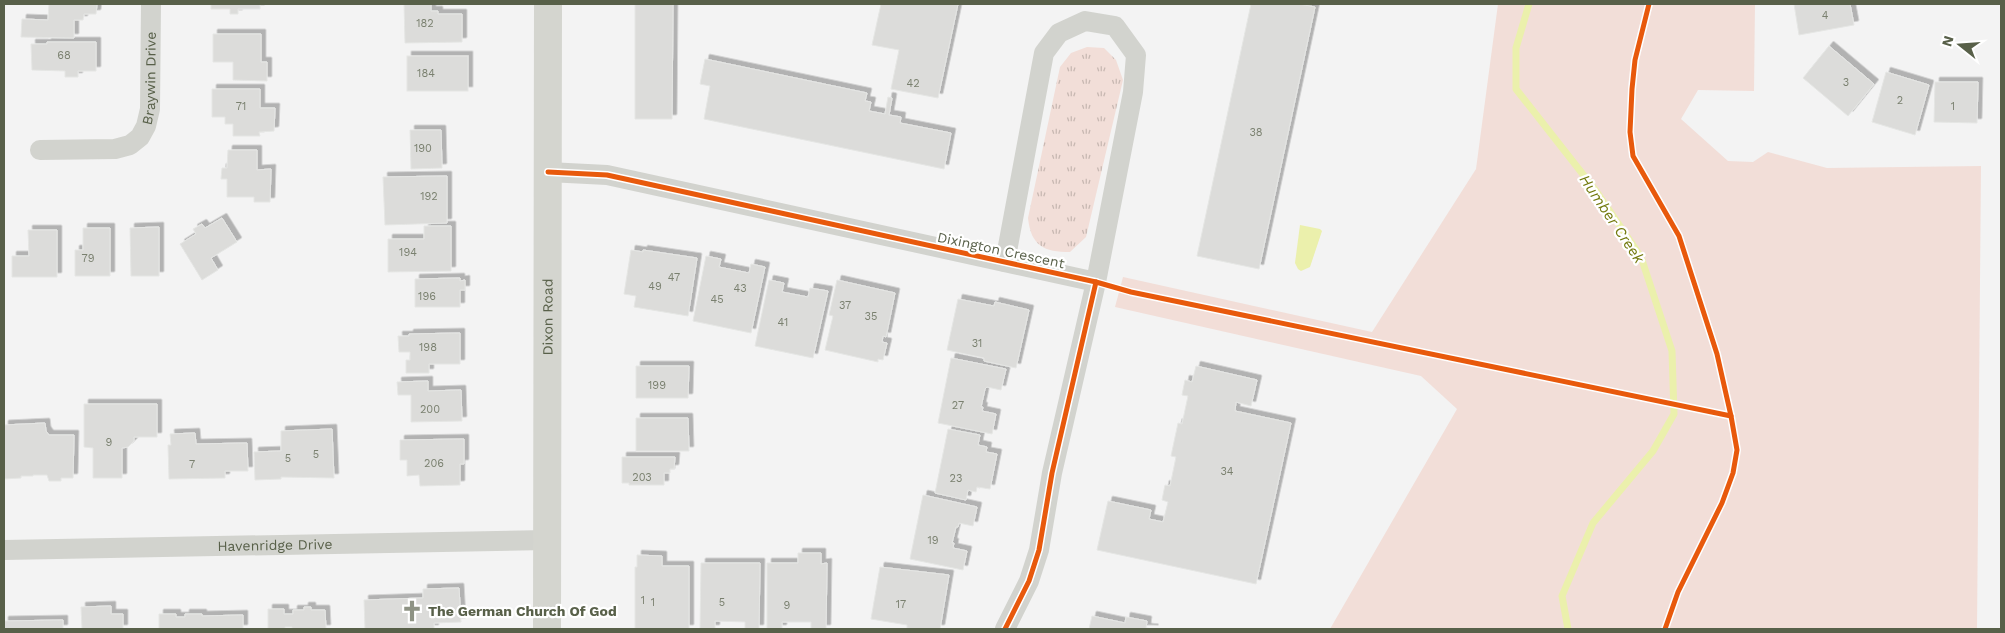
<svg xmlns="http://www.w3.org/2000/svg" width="2005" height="633" font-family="'Work Sans',sans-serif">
  <defs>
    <pattern id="grass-tufts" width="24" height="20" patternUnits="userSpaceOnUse" patternTransform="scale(1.25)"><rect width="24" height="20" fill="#f2ded8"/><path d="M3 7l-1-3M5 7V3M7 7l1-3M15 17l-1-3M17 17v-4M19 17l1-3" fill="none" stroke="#c7b7b1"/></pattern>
    <filter id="shadow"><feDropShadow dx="4.5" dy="-4.5" stdDeviation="0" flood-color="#0004"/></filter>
  </defs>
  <rect width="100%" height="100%" fill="#f3f3f3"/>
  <path fill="url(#grass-tufts)" d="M1087,47L1104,48L1116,60L1123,80L1086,237L1070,252C1044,252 1031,246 1028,218L1060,67L1071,53Z"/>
  <polygon fill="#f2ded8" points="1498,4 1755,4 1754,91 1698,90 1681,119 1728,161 1753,162 1768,152 1827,168 1981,166 1977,629 1330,629 1457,409 1421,376 1115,307 1123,277 1372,332 1476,169"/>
  <polygon fill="#ebf0ac" points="1300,225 1320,229 1322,231 1310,267 1301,271 1298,269 1295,263"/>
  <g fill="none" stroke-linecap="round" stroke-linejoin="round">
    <polyline stroke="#ebf0ac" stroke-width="7" points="1529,4 1516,48 1516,89 1596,191 1641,257 1672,351 1674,414 1653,451 1593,523 1562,596 1568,629"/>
  </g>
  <g fill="#dcdcda" stroke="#e5e6e4" filter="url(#shadow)">
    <polygon points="49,4 97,4 96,14 84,14 83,20 74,20 74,38 21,37 22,19 48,20"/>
    <polygon points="211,4 260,4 260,9 238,9 238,14 230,14 230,9 211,9"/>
    <polygon points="404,4 431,4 431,11 438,11 438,14 462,14 462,42 405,43"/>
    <polygon points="635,4 673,4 672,119 635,119"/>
    <polygon points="881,4 958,4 938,98 891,89 899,50 872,45"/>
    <polygon points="1251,4 1299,4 1315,7 1259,269 1197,256"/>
    <polygon points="1794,4 1850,4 1854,25 1799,35"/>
    <polygon points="213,34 261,34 261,62 267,62 267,81 233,80 233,62 213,62"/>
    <polygon points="47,42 96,42 96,71 78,71 78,77 65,77 65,71 32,70 31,44 47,44"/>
    <polygon points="1829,46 1874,84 1848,116 1803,78"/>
    <rect x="407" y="56" width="61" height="35"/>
    <polygon points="705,59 867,93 865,101 871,102 869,111 885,114 888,97 892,98 889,115 901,117 900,123 951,133 944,169 704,119 710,86 700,84"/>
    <polygon points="1886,72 1929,85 1915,135 1872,122"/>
    <polygon points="1935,82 1978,82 1977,123 1934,122"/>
    <polygon points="212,89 260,89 260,108 275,108 274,131 259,132 260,136 233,136 233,124 225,124 225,117 212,117"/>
    <polygon points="410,130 441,130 442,168 411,169"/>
    <polygon points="228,150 257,150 257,170 271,169 270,202 254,202 254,197 227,197 227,179 221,179 222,168 227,168"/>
    <polygon points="447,176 447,223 385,225 383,177"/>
    <polygon points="222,218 237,242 211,258 218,270 202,280 180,244 196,234 193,229 202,224 205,228"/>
    <polygon points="424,226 451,226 451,271 388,272 388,239 424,239"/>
    <polygon points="159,227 159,276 131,276 130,228"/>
    <polygon points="83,228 110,228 110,276 75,276 75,250 83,250"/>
    <polygon points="28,230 57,230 57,277 12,277 12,256 29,256"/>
    <polygon points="631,250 643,252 643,250 697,258 688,316 634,307 636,296 624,294"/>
    <polygon points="706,256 721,259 719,267 749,273 751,264 765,267 751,333 693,321"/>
    <polygon points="460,278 460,281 465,280 465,290 460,290 460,307 415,307 415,279"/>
    <polygon points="769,280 784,283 782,292 808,297 810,288 828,291 813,358 755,346"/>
    <polygon points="837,280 895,293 886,337 883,336 882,342 887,343 883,360 878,359 878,362 825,350 833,316 829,315"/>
    <polygon points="958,299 994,306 995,302 1029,310 1016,368 984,361 984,358 947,350"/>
    <polygon points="460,333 460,364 429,364 429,373 406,373 406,360 410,360 410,352 399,352 398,336 409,336 409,334"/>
    <polygon points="951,358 1006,369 1001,390 987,387 985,389 981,407 983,407 982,411 996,414 992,434 938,423"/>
    <polygon points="636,366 689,366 688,398 636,398"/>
    <polygon points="1196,366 1257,380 1251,406 1236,402 1235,411 1291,423 1256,584 1097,550 1108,501 1151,510 1149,519 1163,522 1168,502 1162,500 1165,485 1170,486 1176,457 1171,456 1178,423 1182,424 1188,396 1182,395 1185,380 1192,382"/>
    <polygon points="428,381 428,391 461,390 462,421 411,422 411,395 398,395 397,382"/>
    <polygon points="84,404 157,404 157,437 134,437 134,441 128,447 122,448 122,478 93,478 93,448 84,447"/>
    <polygon points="636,418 688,418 689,451 636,451"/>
    <polygon points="45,423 46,431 49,435 74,435 73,478 61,478 61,481 49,481 47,475 33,475 33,476 21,476 21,478 4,479 4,425"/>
    <polygon points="332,429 334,478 281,477 281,479 255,480 254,452 281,451 281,431"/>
    <polygon points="948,429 980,435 978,445 987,447 986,452 997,454 990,489 977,487 976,492 968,490 966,500 935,493"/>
    <polygon points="195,433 196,444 247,443 248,471 225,471 225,478 169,479 168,445 171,445 170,434"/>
    <polygon points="464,439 464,464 460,464 460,485 420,486 419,475 407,476 407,460 400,460 400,440"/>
    <polygon points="622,457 675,457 674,469 670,469 670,473 664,473 664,485 629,485 629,483 622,483"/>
    <polygon points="923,495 977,507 973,526 959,523 958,527 956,527 952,543 954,543 953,548 967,551 963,570 910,559"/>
    <polygon points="798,553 821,553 821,564 827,563 826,629 811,629 811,622 782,622 782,629 767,629 767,563 798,563"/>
    <polygon points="637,555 662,556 662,566 689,566 689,629 635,629 635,567 637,567"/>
    <polygon points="701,563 760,563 759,629 745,629 745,622 715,621 715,629 700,629"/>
    <polygon points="880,567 949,575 940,629 915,629 907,628 907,625 871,619"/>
    <polygon points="459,588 461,622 434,623 434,629 365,629 364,600 423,598 423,589"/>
    <polygon points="111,606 111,614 123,614 123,629 82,629 81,607"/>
    <polygon points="304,607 311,607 311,610 325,610 326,629 292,629 292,627 285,627 285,629 268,629 268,609 284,609 284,614 293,614 293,610 304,610"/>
    <polygon points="159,614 176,614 176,617 185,617 185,614 202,614 202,616 243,615 243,629 159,629"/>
    <polygon points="1092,616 1125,623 1126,617 1147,621 1146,628 1154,629 1089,629"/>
    <polygon points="63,620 63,629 4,629 4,621"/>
  </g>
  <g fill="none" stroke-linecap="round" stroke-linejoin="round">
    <g stroke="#d2d3ce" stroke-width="20">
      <path id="s1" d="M40,150L115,149L130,145L140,137L146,126L150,109L151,4"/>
      <polyline points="548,172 607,175 1096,282 1052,473 1039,550 1029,581 1005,629"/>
      <polyline points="1005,262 1044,53 1059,33 1085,21 1115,26 1136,55 1133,92 1096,282"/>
      <path id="s2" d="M4,550L547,540"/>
    </g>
    <path stroke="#d4d5cf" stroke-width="28" id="s3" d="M547,629L548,4"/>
    <g stroke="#fff" stroke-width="8">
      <g id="cycleway">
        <polyline points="1649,4 1635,60 1632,89 1630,132 1633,156 1679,236 1717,354 1731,416 1737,450 1733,473 1722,503 1678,592 1665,629"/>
        <polyline points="548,172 607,175 1096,282 1052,473 1039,550 1029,581 1005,629"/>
        <polyline points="1096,282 1131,292 1731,416"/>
      </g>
    </g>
    <use href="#cycleway" stroke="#e8590c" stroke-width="5"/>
  </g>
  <defs>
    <g id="church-bare" transform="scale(1.725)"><path d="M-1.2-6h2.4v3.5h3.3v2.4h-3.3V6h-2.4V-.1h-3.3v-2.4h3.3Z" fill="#8e9384" stroke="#fff" stroke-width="2.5" paint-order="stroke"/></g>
  </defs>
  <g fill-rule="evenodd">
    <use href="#church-bare" x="412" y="611"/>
  </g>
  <g text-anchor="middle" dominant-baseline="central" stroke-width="4.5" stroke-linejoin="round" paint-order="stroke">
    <g font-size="11" fill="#7a806f">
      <text x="1825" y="15">4</text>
      <text x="425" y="23">182</text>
      <text x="64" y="55">68</text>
      <text x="426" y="73">184</text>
      <text x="1846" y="82">3</text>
      <text x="913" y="83">42</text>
      <text x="1900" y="100">2</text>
      <text x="241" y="106">71</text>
      <text x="1953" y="106">1</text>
      <text x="1256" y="132">38</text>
      <text x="423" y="148">190</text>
      <text x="429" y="196">192</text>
      <text x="408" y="252">194</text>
      <text x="88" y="258">79</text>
      <text x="674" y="277">47</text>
      <text x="655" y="286">49</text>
      <text x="740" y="288">43</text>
      <text x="427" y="296">196</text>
      <text x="717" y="299">45</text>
      <text x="845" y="305">37</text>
      <text x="871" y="316">35</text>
      <text x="783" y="322">41</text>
      <text x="977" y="343">31</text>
      <text x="428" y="347">198</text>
      <text x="657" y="385">199</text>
      <text x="958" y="405">27</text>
      <text x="430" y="409">200</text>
      <text x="109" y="442">9</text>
      <text x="316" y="454">5</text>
      <text x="288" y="458">5</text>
      <text x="434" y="463">206</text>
      <text x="192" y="464">7</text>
      <text x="1227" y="471">34</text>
      <text x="642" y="477">203</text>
      <text x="956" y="478">23</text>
      <text x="933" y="540">19</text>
      <text x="643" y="600">1</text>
      <text x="653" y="602">1</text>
      <text x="722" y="602">5</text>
      <text x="901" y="604">17</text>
      <text x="787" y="605">9</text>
    </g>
    <g font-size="14" fill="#586049" stroke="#fff">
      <text stroke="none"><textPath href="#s1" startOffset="164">Braywin Drive</textPath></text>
      <text transform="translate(1001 250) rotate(12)">Dixington Crescent</text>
      <text stroke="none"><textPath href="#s3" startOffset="312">Dixon Road</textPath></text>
      <text stroke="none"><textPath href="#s2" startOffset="271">Havenridge Drive</textPath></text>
    </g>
    <g font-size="14" font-weight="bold" fill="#586049" stroke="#fff" text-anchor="start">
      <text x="428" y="611">The German Church Of God</text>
    </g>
    <g font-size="15" font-style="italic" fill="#72790c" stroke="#fff">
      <text transform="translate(1612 219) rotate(56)">Humber Creek</text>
    </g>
  </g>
  <rect width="2005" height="633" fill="none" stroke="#586049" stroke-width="10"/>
  <g transform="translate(1960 45) rotate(287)" stroke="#ffffff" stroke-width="4" paint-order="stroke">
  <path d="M0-4L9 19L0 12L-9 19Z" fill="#586049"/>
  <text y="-8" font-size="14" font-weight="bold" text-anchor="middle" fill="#586049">N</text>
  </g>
</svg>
